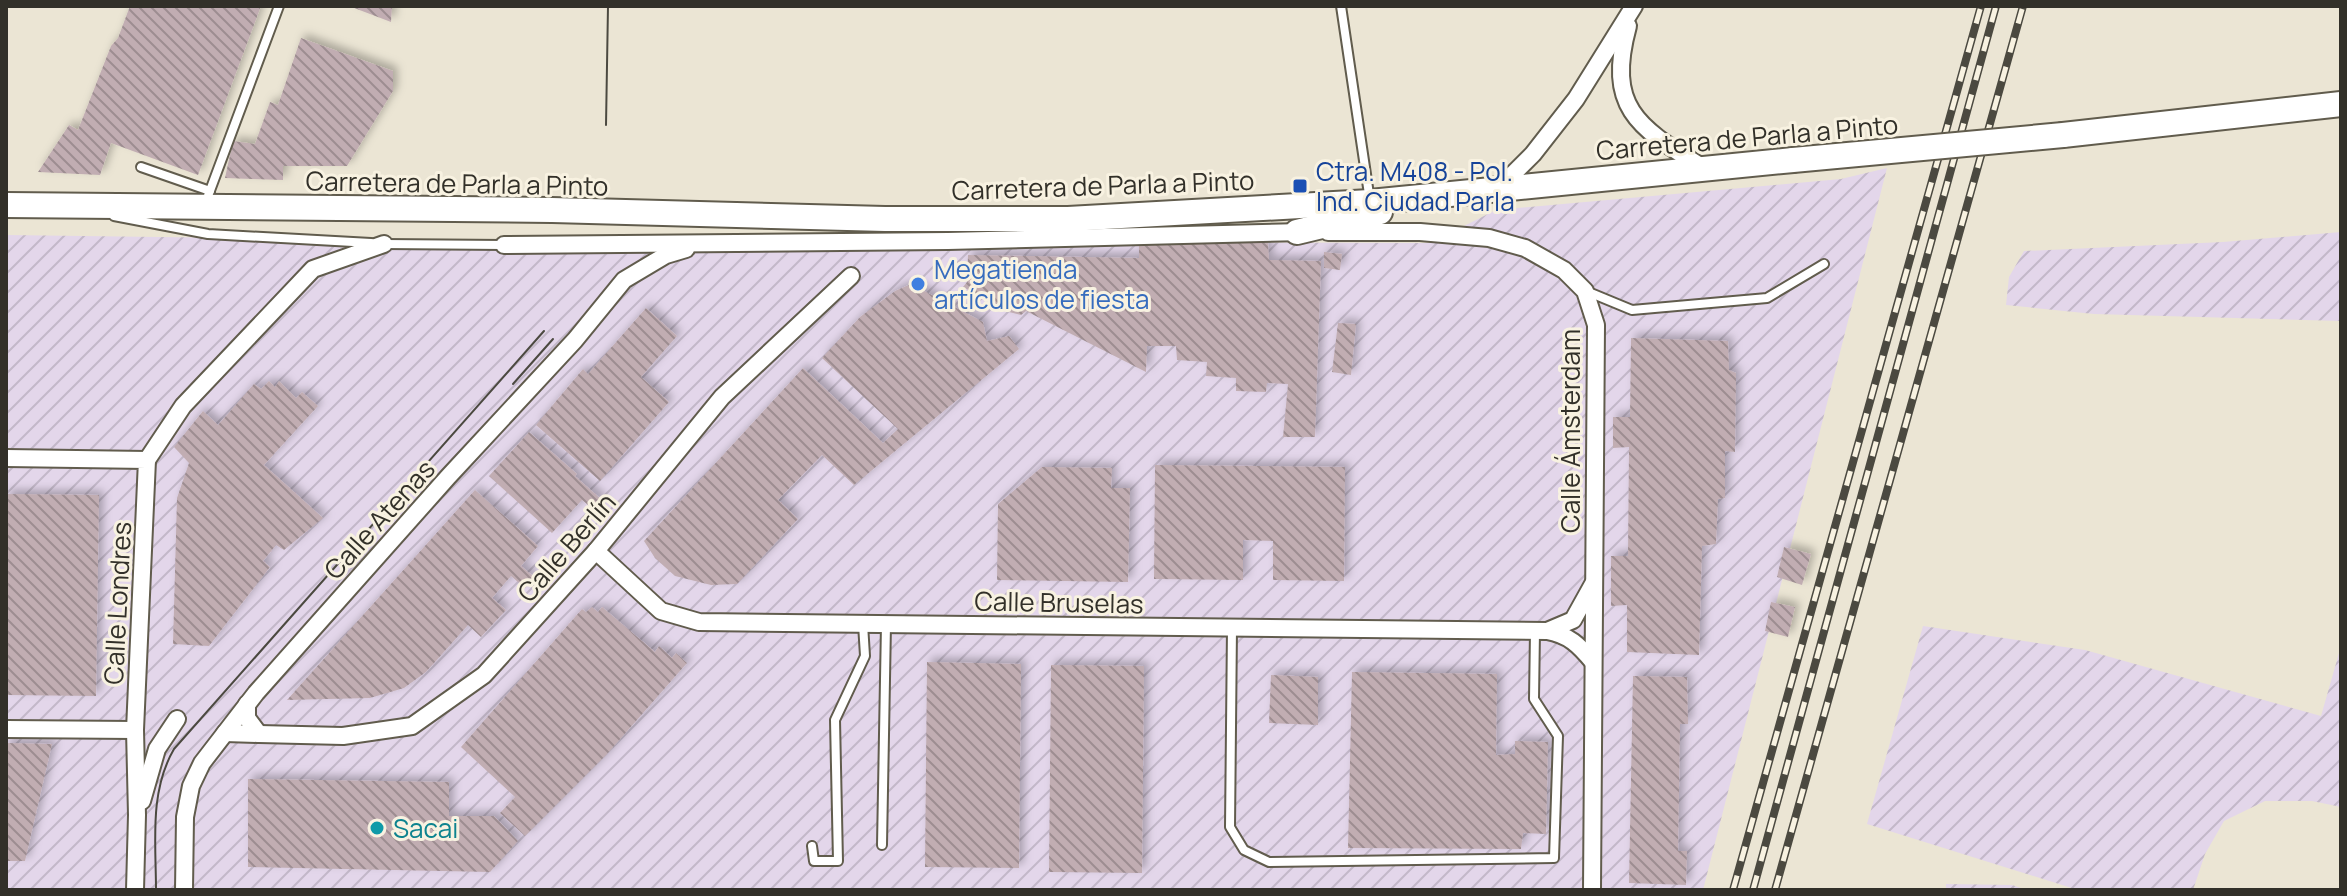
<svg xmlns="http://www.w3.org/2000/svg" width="2347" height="896" font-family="Manrope,sans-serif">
  <defs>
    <pattern id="industrial-furrows" width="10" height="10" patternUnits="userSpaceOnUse" patternTransform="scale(2)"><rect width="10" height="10" fill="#e3d6ea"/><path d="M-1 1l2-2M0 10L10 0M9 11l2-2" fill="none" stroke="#c3b8c9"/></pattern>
    <pattern id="building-back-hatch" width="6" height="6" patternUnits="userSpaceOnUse" patternTransform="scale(2)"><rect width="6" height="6" fill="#c1adb2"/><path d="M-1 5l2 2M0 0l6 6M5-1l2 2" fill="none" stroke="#9d8d91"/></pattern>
    <filter id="shadow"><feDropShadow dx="4.5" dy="-4.5" stdDeviation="4" flood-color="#0004"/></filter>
  </defs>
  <rect width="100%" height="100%" fill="#ebe5d4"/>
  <g fill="url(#industrial-furrows)">
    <polygon points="1887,168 1703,890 6,890 6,235 909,247 1141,242 1430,243 1496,210 1841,179"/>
    <polygon points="2341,232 2341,321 2094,314 2006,305 2009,277 2024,251 2223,242"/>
    <polygon points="1923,626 2085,650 2321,716 2341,646 2341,807 2312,801 2265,801 2224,821 2205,854 2193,890 2078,890 1867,824"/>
    <polygon points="1946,884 2012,885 2027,890 1946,890"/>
  </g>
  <g fill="url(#building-back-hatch)" filter="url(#shadow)">
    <polygon points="130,6 261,6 198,175 111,143 100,175 38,172 69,125 78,130 111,46 118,38"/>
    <polygon points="349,6 392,6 391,22"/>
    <polygon points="301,38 393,71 393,91 347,166 283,166 283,180 225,178 233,141 255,144 270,102 278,105"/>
    <polygon points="1148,242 1268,243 1269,260 1321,261 1315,437 1283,437 1288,384 1267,383 1266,392 1236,391 1236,378 1206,376 1207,362 1177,360 1176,346 1147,346 1146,372 1026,311 1021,315 1009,312 963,287 967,282 968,255 1139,258 1139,245 1146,245"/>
    <polygon points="1324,252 1342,254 1340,270 1324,268"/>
    <polygon points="911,284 983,322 987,341 1009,336 1019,349 854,485 822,455 778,500 798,519 737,584 711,585 675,576 655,558 644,541 803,368 883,443 898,429 822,358 860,317 895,291"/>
    <polygon points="646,308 677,336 641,377 669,402 600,481 536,425 583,369 588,374"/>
    <polygon points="1338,323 1356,324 1351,375 1332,372"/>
    <polygon points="1631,338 1728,341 1729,370 1736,373 1735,452 1725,451 1725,498 1718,499 1716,544 1702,546 1699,655 1627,652 1627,605 1611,606 1611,556 1628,556 1629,447 1613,448 1613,417 1630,417"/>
    <polygon points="269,381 275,387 279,381 296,398 302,392 318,406 264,465 323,518 284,550 276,545 263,561 270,567 209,646 173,644 177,498 189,463 174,447 203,411 218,425 254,384 261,389"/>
    <polygon points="529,432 577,474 575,476 603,501 594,510 582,500 552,533 489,476"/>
    <polygon points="1155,465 1345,467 1344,581 1273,580 1273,541 1243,540 1243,580 1154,579"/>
    <polygon points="1042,467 1112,468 1111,488 1130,488 1128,582 997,580 998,504"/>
    <polygon points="475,490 538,546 521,566 534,577 525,588 511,576 492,598 506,610 481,637 468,625 426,672 404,688 370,698 287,700"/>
    <polygon points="6,494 99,495 96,696 6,695"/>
    <polygon points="1784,547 1811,554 1802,585 1777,577"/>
    <polygon points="1771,602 1795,607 1788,637 1765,631"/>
    <polygon points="592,607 598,612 602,607 655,652 659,646 672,658 676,653 687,663 607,754 525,836 500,813 515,797 461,747 582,609 586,612"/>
    <polygon points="927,662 1021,664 1019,868 925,867"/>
    <polygon points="1051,665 1144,666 1142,873 1049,872"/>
    <polygon points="1352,672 1497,674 1496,755 1515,754 1515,741 1548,742 1546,834 1523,833 1521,849 1348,848"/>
    <polygon points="1271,675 1318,677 1318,725 1269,723"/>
    <polygon points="1633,676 1687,677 1688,724 1680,724 1678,851 1687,851 1686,885 1629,883"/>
    <polygon points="6,743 52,744 25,861 6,861"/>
    <polygon points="248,779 449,782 449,816 494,816 518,841 490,872 248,867"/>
  </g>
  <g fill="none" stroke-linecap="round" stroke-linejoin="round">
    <g stroke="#615c4d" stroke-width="12">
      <g id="service">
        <polyline points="1341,6 1370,201"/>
        <polyline points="141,167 210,191"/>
        <polyline points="205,204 279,6"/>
        <polyline points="114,216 208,234 371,243"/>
        <polyline points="384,244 504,245"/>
        <polyline points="1586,291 1632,310 1767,298 1824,264"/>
        <polyline points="1232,628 1230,827 1244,850 1269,862 1554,858 1558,736 1534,699 1535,631"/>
        <polyline points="882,845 886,624"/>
        <polyline points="812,846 814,861 838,861 835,720 865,656 863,624"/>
      </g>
    </g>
    <g stroke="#615c4d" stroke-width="20">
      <g id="minor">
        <path d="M1628,26C1605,110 1640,128 1705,169"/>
        <polyline points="1499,188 1533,154 1576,99 1634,6"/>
        <polyline points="1328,232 1420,232 1489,238 1525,248 1564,270 1585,291 1596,325 1592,890"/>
        <polyline points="504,245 948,241 1304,232"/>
        <polyline points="6,458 147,460 135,730 137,815 135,890"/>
        <polyline points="147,460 183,406 313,269 384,244"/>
        <polyline points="596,551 661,611 699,622 1547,631"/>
        <path d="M1593,584L1573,620L1547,631C1569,635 1579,645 1593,662"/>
        <polyline points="6,729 135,730"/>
        <polyline points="225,733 259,734 247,718 247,704"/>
        <polyline points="259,734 343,736 412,726 484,675 596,551 722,397 851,276"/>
        <polyline points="142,801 157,749 177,719"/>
        <polyline points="184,890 185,817 191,786 202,763 256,693 448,477 575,340 624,280 666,255 686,249"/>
      </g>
    </g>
    <g stroke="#615c4d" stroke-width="28">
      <g id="primary">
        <polyline points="2063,135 2341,104"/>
        <polyline points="6,205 552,210 885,219 1068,219 1370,202 1793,160"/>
        <polyline points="1297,232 1380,212"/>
      </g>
    </g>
    <use href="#service" stroke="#fff" stroke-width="8"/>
    <use href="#minor" stroke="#fff" stroke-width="16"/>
    <use href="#primary" stroke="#fff" stroke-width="24"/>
    <g stroke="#4b4940" stroke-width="2">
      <polyline points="606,125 608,6"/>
      <polyline points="513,384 553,339"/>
      <path d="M156,890C156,843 149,792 174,749L544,331"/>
    </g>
    <g stroke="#4b4940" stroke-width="8">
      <g id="rail">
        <polyline points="1733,890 1981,6"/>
        <polyline points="1753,890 1996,6"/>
        <polyline points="1775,890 2023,6"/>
      </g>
    </g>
    <use href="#rail" stroke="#f8f2e1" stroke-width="5" stroke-dasharray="15" stroke-linecap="butt"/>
    <g stroke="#615c4d" stroke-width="28" stroke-linecap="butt">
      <polyline id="primary-bridge" points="1793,160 2063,135"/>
    </g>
    <use href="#primary-bridge" stroke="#fff" stroke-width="24"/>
  </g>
  <rect fill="#1a4fb4" stroke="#f8f2e1" stroke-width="3" x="1292" y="178" width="16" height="16" rx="4"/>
  <circle fill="#3f7fe0" stroke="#f8f2e1" stroke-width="3" cx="918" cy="284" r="8"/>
  <circle fill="#0f9aa8" stroke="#f8f2e1" stroke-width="3" cx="377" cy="828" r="8"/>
  <g text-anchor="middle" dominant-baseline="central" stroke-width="6" stroke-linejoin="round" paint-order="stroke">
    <g font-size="26" fill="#323029" stroke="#f8f2e1">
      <text transform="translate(1747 137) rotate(-5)">Carretera de Parla a Pinto</text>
      <text transform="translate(457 183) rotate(1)">Carretera de Parla a Pinto</text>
      <text transform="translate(1103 185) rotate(-2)">Carretera de Parla a Pinto</text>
      <text transform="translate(1570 431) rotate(-90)">Calle Ámsterdam</text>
      <text transform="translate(379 519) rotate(-48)">Calle Atenas</text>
      <text transform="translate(566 547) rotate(-49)">Calle Berlín</text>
      <text transform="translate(1059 602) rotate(1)">Calle Bruselas</text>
      <text transform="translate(117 603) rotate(-87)">Calle Londres</text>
    </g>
    <g font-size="26" fill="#164399" stroke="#f8f2e1" text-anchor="start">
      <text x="1316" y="171">Ctra. M408 - Pol.<tspan x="1316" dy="30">Ind. Ciudad Parla</tspan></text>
    </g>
    <g font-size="26" fill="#366cbe" stroke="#f8f2e1" text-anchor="start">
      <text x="934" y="269">Megatienda<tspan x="934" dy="30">artículos de fiesta</tspan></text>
    </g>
    <g font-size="26" fill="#0d838f" stroke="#f8f2e1" text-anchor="start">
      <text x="393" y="828">Sacai</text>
    </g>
  </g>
  <rect width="2347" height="896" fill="none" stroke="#323029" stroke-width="16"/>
</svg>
